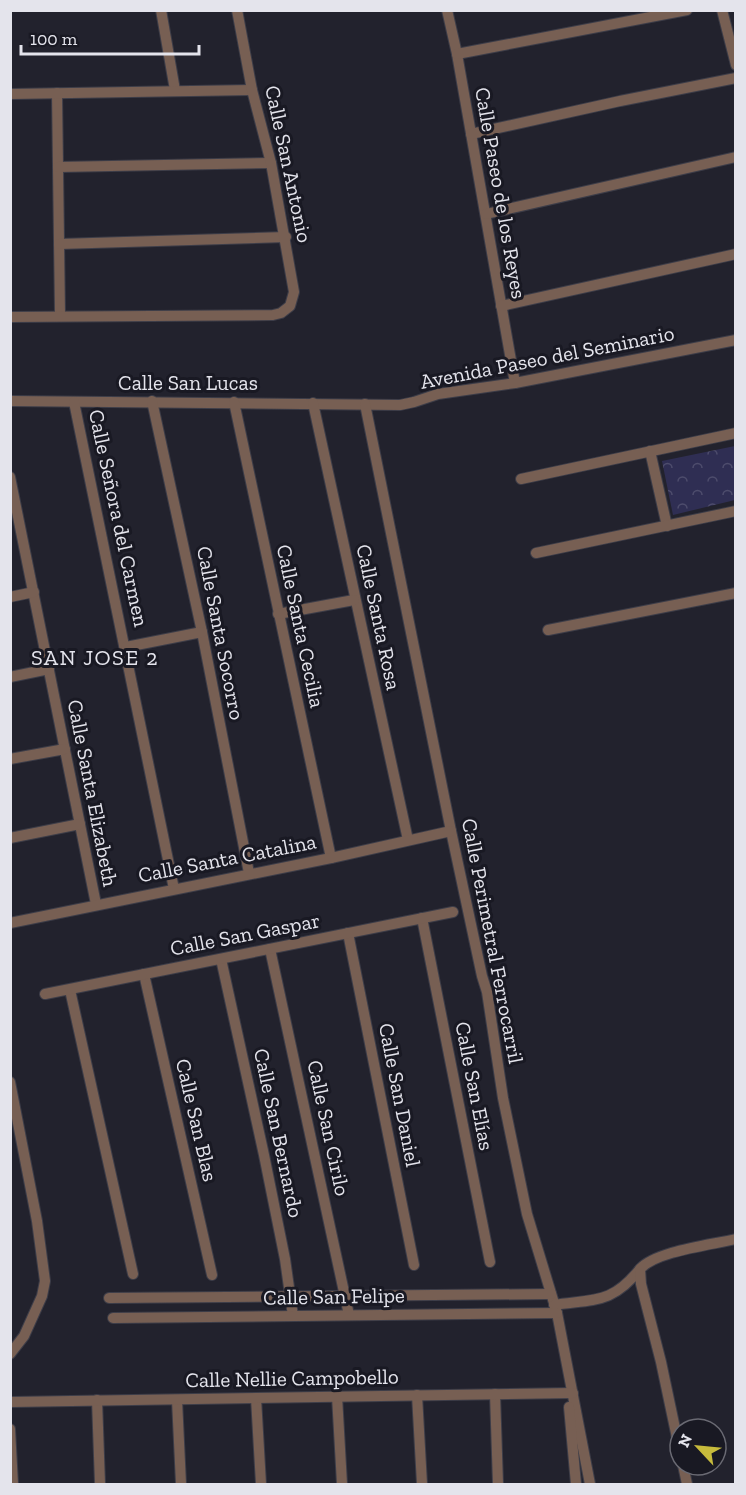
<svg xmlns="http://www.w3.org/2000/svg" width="746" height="1495" font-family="'Zilla Slab',serif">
  <defs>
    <pattern id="park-crowns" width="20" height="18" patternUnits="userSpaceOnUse" patternTransform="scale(1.5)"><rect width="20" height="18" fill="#2f2e53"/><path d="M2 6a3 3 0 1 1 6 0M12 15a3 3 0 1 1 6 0" fill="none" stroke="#4d4c6c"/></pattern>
  </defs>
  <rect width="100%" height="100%" fill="#22222d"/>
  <polygon fill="url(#park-crowns)" points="735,446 735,500 673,515 662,461"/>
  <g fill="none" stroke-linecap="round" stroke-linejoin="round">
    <g stroke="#3d3d48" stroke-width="12">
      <g id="minor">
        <polyline points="161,10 175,90"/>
        <polyline points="447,10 457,54 515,383"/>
        <polyline points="722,10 736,65"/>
        <polyline points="457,54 687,10"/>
        <polyline points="57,93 60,315"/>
        <polyline points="10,94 252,90"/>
        <polyline points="471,134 620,101 736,78"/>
        <polyline points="58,167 271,163"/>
        <polyline points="486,214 736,157"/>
        <polyline points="59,244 286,237"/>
        <polyline points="501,306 736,254"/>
        <polyline points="10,317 273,315 281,313 290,306 294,292 271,163 252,90 237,10"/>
        <polyline points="10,401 400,405 414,402 438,394 515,383 736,340"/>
        <polyline points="152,401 202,632 249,873"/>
        <polyline points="74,402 174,889"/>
        <polyline points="234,402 331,858"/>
        <polyline points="313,403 408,840"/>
        <polyline points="365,404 451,831 482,976 487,992 503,1098 527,1214 557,1313 590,1484"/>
        <polyline points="650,451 667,526"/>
        <polyline points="10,477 96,904"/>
        <polyline points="521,479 736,433"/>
        <polyline points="536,553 736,511"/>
        <polyline points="10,597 34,592"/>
        <polyline points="278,614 354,600"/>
        <polyline points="548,630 736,593"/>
        <polyline points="126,647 202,632"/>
        <polyline points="10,677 49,669"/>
        <polyline points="10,759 65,749"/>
        <polyline points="10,838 80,824"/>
        <polyline points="422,918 490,1262"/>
        <polyline points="10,923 331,858 451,831"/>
        <polyline points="348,933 414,1265"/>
        <polyline points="270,949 349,1315"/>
        <polyline points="221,959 264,1155 285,1259 293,1316"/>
        <polyline points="144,974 212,1275"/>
        <polyline points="70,990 133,1274"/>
        <polyline points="45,994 453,912"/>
        <polyline points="10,1082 37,1221 45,1281 42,1296 24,1336 10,1354"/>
        <polyline points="109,1298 551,1294"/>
        <path d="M554,1305C595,1299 612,1304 640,1269"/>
        <polyline points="113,1318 557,1313"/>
        <polyline points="495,1394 498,1484"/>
        <polyline points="417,1395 422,1484"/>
        <polyline points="337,1396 342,1484"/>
        <polyline points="256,1398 261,1484"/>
        <polyline points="97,1400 100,1484"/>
        <polyline points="177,1400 181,1484"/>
        <polyline points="10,1402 573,1393"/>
        <polyline points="569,1407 576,1484"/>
        <polyline points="10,1429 13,1484"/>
        <path d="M680,1452L661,1362L641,1284L640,1269C656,1251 711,1245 736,1239"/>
        <polyline points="683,1465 687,1484"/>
      </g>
    </g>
    <use href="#minor" stroke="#775f53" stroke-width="10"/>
  </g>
  <g text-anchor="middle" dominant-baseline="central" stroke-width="6" stroke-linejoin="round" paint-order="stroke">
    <g font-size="21" fill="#e4e4ec" stroke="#191923">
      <text transform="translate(289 164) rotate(78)">Calle San Antonio</text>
      <text transform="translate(501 193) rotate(80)">Calle Paseo de los Reyes</text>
      <text transform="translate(547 357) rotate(-11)">Avenida Paseo del Seminario</text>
      <text x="188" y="382">Calle San Lucas</text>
      <text transform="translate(119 518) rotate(78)">Calle Señora del Carmen</text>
      <text transform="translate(379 617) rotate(78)">Calle Santa Rosa</text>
      <text transform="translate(301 626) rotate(78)">Calle Santa Cecilia</text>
      <text transform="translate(221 633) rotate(79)">Calle Santa Socorro</text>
      <text transform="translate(93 793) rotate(79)">Calle Santa Elizabeth</text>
      <text transform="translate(227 858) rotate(-11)">Calle Santa Catalina</text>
      <text transform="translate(245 934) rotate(-11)">Calle San Gaspar</text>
      <text transform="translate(493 941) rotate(79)">Calle Perimetral Ferrocarril</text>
      <text transform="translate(475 1086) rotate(79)">Calle San Elías</text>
      <text transform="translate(400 1095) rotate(79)">Calle San Daniel</text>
      <text transform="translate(197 1120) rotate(77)">Calle San Blas</text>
      <text transform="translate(329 1128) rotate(78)">Calle San Cirilo</text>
      <text transform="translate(279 1133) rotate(78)">Calle San Bernardo</text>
      <text transform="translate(334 1296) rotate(-1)">Calle San Felipe</text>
      <text transform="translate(292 1378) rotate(-1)">Calle Nellie Campobello</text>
    </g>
    <g font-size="22" letter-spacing="1.5" fill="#e4e4ec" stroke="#191923">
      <text x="95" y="657">SAN JOSE 2</text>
    </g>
  </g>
  <rect width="746" height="1495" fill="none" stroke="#e4e4ec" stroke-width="24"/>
  <g transform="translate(698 1447) rotate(296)"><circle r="28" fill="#191923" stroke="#6a6a73" stroke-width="1.5"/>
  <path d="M0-4.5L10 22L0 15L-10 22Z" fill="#c7bb3c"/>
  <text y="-9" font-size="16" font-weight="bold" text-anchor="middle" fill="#e4e4ec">N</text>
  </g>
  <path d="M21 45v9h178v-9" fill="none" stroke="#e4e4ec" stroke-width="3"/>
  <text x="30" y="45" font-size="18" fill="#e4e4ec" stroke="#191923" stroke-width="4.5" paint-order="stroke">100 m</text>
</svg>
